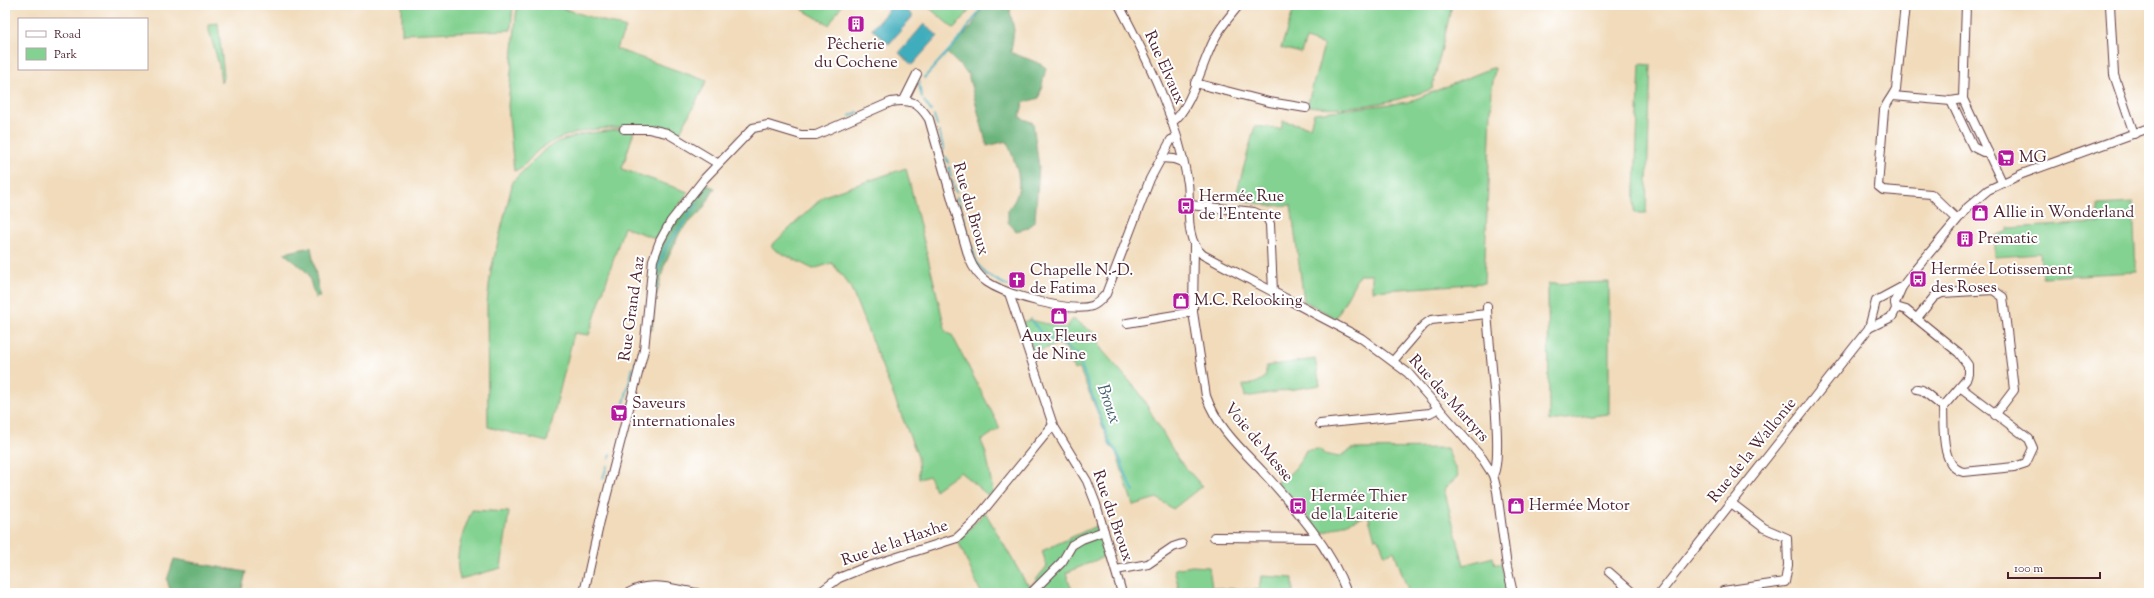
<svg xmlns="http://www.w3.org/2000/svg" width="2154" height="598" font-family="'Sorts Mill Goudy',serif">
  <rect width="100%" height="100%" fill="#fff"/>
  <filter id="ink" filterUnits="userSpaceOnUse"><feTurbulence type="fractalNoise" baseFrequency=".025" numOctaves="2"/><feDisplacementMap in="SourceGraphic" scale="8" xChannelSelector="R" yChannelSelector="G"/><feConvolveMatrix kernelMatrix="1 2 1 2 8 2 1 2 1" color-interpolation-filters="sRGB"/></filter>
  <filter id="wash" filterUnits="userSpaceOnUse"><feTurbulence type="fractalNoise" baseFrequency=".012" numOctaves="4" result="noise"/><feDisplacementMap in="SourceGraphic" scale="16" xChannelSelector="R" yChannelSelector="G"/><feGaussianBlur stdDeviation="0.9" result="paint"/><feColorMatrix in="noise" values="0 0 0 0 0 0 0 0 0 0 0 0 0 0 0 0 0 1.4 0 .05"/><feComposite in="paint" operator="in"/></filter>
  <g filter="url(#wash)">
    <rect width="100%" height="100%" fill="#f1dbbb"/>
    <g fill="#83d291" stroke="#66785e">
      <polygon points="402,5 513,5 511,30 402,34"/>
      <path d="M517,5H552L626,28L616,49L707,81L679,134L635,128L622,169L688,192L657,239L624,227L589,335L574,333L547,442L488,427L487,304L491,270L513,181L544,150L557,142L582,134L633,128C601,127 567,130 540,149C532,155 525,168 514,171L508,106Z"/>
      <polygon points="804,5 842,5 829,25 803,10"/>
      <polygon points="926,5 974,5 954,29"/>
      <path d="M1295,5H1452L1432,89C1393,103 1348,111 1307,106L1324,45L1306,39L1301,53L1281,48Z"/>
      <polygon points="218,23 224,76 221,83 219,65 209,30 209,24"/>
      <polygon points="1640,64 1651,65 1646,213 1634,213"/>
      <polygon points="1492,68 1495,68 1492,88 1484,283 1372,291 1372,275 1359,275 1336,318 1304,301 1291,205 1272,206 1235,199 1255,126 1281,129 1283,121 1310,127 1314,113 1408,102"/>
      <path d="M906,168L946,332L952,335L1000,428L981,441C989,456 989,475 993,492L989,496L960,472L935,490L929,476L919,479L918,457L850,286L832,263L813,269L775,250L771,246L824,196Z"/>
      <polygon points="2133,203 2136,272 2042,277 2040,254 1995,257 1995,236 2008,231 2008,228 2099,223 2098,205"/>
      <polygon points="1609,282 1609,414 1549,421 1548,284"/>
      <polygon points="1073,319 1094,333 1102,350 1139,392 1178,459 1202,486 1173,509 1157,498 1133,505 1116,452 1110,446 1097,411 1079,368 1074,370 1064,342 1033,353 1022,322 1030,320 1066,328"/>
      <path d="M1315,359L1320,385L1245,397L1243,385C1252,384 1260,384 1266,375V366Z"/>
      <path d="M1447,448L1458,476L1444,489L1464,565L1493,557L1495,564H1501L1509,593H1409L1394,551L1385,555L1378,538L1375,539L1368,515L1320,534L1304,512L1276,482C1292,475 1299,465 1306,450L1320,449L1324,454L1339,457L1352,449Z"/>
      <path d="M472,510L509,512L501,568L460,579C453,556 463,532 472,510Z"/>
      <polygon points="985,512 1026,583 1031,586 1047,566 1042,551 1098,525 1108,555 1066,573 1073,593 981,593 958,541"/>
      <polygon points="1192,566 1209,567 1212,588 1259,590 1261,576 1293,578 1293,593 1180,593 1174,569"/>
    </g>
    <g fill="#6ab47b" stroke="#5a6a53">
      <path d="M983,5H1011L1010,11L1014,30L1011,52C1022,58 1036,60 1046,68L1039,98L1023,103L1020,117L1033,123L1039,167L1035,220L1028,228L1016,231L1008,222V210C1028,186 1016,167 1007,141L987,146L968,74L947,53L972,26Z"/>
      <polygon points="702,183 715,188 703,209 680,232 664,266 655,302 652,330 649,331 654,263 661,242"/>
      <polygon points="311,247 320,297 315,298 308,273 284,253"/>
      <polygon points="174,559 246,572 241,593 171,593 167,580"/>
    </g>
    <g fill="#3fadbc" stroke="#446674">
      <polygon points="893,5 901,5 913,16 889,44 872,29"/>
      <polygon points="924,24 938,36 912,65 899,53"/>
    </g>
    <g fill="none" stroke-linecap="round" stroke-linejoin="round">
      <g stroke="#3fadbc" stroke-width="2">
        <polyline points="924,78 962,36 983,5"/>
        <polyline points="920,82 919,85 922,97"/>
        <polyline points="924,101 931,111"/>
        <polyline points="850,116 858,112"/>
        <polyline points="934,116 937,126"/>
        <polyline points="939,132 944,150"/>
        <polyline points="946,157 948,163"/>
        <polyline points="949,167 951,177"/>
        <polyline points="952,181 956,192"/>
        <polyline points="957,197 977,264 987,275 1008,286"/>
        <polyline points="655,290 658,268 667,245 697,205"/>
        <path d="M1031,319L1040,332L1077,354L1110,444C1123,456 1123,475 1134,491"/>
        <polyline points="635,364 637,359"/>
        <polyline points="624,403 633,368"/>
        <polyline points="623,409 623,407"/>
        <polyline points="609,459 611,454"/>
        <polyline points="603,478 607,466"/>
      </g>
    </g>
  </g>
  <g filter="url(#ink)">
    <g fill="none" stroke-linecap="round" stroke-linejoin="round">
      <g stroke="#633b41" stroke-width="10">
        <g id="minor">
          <path d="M1119,5C1149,62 1177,119 1188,183C1191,205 1183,239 1203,255L1361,338L1408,373L1482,458L1493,475L1497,491L1507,567L1513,593"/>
          <path d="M1905,5L1896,89C1892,97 1887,102 1884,110L1878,186L1883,190L1931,194L1957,219"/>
          <polyline points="1966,5 1963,99 2002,182"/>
          <polyline points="2110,5 2114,75 2134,134"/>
          <polyline points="1195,83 1269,102 1306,108"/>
          <polyline points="1893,96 1951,101 1963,99"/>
          <polyline points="904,100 917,74"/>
          <polyline points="1951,101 1973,147 1983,152 1988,152"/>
          <path d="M1172,122C1190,111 1203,61 1214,40C1220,27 1230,16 1239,5"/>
          <polyline points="624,129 649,129 667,133 717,163"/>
          <polyline points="1161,158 1174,159 1182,162"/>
          <polyline points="1190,205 1254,212 1267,218 1270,224 1273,292"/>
          <path d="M1194,246L1193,312L1206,396C1217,427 1240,448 1262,471C1295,508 1330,546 1347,593"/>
          <polyline points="1009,293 1053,425 1087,481 1096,504 1122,593"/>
          <polyline points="1895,303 1902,287 1915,270 1968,207 1988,190 2022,174 2149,128"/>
          <path d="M1487,307C1487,337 1505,457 1493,475"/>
          <path d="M1896,307L1906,310L1959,353L1968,365V374L1966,380L1943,407C1944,426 1940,468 1964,472L2014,467L2026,463L2033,448L2029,439L1960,387"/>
          <polyline points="1917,318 1934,297 1942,293 1993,290 2003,297 2014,390 1995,415"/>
          <polyline points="1127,323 1193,312"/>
          <polyline points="1869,328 1892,317 1896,309 1895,302"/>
          <polyline points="1393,361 1424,325 1431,320 1487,314"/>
          <polyline points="1917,389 1922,390 1943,407"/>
          <polyline points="1320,424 1430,413 1439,408"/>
          <polyline points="1214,537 1317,538"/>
          <polyline points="1116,570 1148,564 1173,547 1182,544"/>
          <polyline points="1609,572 1633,593"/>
          <polyline points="1723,591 1785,582 1788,565 1787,538 1764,528 1730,502"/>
          <path d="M584,593L600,521L644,350L653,260L660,241L671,221L705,178L753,128L768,125L801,135H816L891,102C911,99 918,102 929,119L969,258C973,268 978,276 987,282C1006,295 1071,313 1092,306C1099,303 1101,299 1106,294L1150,179L1171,140L1176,138"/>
          <path d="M628,593C650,580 673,589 697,593"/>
          <polyline points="819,593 839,578 866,567 957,538 974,522 1053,425"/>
          <polyline points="1031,593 1062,562 1072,545 1082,539 1104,531"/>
          <polyline points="1660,593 1869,328 1876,301 1902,287"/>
        </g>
      </g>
      <use href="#minor" stroke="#fff" stroke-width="8"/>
    </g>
  </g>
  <defs>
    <g id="building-square" transform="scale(0.9)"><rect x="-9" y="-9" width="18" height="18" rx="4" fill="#b5179e" stroke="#fff"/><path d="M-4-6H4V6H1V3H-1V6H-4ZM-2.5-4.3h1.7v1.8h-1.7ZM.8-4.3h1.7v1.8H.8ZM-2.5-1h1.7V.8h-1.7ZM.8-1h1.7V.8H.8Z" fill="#fff"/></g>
    <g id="supermarket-square" transform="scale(0.9)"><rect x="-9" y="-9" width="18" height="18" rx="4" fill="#b5179e" stroke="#fff"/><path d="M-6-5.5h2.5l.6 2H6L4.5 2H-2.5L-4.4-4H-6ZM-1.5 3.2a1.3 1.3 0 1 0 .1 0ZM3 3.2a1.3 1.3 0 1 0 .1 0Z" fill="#fff"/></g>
    <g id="bus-square" transform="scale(0.9)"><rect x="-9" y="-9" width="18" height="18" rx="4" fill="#b5179e" stroke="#fff"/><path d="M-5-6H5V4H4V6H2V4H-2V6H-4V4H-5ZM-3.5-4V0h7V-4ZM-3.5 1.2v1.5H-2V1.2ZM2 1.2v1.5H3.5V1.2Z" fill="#fff"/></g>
    <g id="shop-square" transform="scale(0.9)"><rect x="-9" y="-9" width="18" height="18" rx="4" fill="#b5179e" stroke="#fff"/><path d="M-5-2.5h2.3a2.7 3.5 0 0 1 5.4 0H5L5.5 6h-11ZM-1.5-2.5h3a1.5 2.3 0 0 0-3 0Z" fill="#fff"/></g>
    <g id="church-square" transform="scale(0.9)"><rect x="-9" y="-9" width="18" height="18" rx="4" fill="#b5179e" stroke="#fff"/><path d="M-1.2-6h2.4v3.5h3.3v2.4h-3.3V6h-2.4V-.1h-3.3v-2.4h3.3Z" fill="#fff"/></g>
  </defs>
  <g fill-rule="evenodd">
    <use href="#building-square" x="856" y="24"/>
    <use href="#supermarket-square" x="2006" y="158"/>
    <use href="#bus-square" x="1186" y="206"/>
    <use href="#shop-square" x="1980" y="213"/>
    <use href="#building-square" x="1965" y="239"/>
    <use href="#bus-square" x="1918" y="279"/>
    <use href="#church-square" x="1017" y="280"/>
    <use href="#shop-square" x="1181" y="301"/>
    <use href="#shop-square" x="1059" y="316"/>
    <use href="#supermarket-square" x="619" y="413"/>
    <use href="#bus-square" x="1298" y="506"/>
    <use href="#shop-square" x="1516" y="506"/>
  </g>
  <g text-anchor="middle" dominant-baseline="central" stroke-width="4" stroke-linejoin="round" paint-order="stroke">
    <g font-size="16" fill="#4a1f2b" stroke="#fff" text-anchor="start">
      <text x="856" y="45" text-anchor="middle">Pêcherie<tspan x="856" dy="18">du Cochene</tspan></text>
      <text x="2019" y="158">MG</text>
      <text x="1199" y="197">Hermée Rue<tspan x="1199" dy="18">de l'Entente</tspan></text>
      <text x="1993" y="213">Allie in Wonderland</text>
      <text x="1978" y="239">Prematic</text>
      <text x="1931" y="270">Hermée Lotissement<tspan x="1931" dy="18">des Roses</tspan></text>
      <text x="1030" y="271">Chapelle N.-D.<tspan x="1030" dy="18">de Fatima</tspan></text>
      <text x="1194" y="301">M.C. Relooking</text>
      <text x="1059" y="337" text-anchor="middle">Aux Fleurs<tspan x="1059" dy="18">de Nine</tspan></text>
      <text x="632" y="404">Saveurs<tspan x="632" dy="18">internationales</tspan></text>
      <text x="1311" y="497">Hermée Thier<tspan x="1311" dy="18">de la Laiterie</tspan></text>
      <text x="1529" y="506">Hermée Motor</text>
    </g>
    <g font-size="16" fill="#4a1f2b" stroke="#fff">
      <text transform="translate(1164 68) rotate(66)">Rue Elvaux</text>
      <text transform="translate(970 209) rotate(74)">Rue du Broux</text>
      <text transform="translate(633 309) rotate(-82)">Rue Grand Aaz</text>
      <text transform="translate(1448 399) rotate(48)">Rue des Martyrs</text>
      <text transform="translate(1258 443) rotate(50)">Voie de Messe</text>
      <text transform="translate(1753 451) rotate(-51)">Rue de la Wallonie</text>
      <text transform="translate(1112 516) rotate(71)">Rue du Broux</text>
      <text transform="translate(895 544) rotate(-19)">Rue de la Haxhe</text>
    </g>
    <g font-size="17" font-style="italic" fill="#455f6c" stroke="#fff">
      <text transform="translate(1108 404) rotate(70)">Broux</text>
    </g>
  </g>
  <rect width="2154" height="598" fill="none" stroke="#fff" stroke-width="20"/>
  <rect x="18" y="18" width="130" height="52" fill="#ffffff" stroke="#b7a5aa"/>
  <rect x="26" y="31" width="20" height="6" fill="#ffffff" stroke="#b7a5aa"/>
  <text x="54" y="38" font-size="12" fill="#4a1f2b">Road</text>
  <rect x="26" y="48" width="20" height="12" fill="#83d291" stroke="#b7a5aa"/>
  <text x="54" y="58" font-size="12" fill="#4a1f2b">Park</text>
  <path d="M2008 572v6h92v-6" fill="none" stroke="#4a1f2b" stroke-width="2"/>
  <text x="2014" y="572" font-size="12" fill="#4a1f2b" stroke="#ffffff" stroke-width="3" paint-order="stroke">100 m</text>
</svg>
